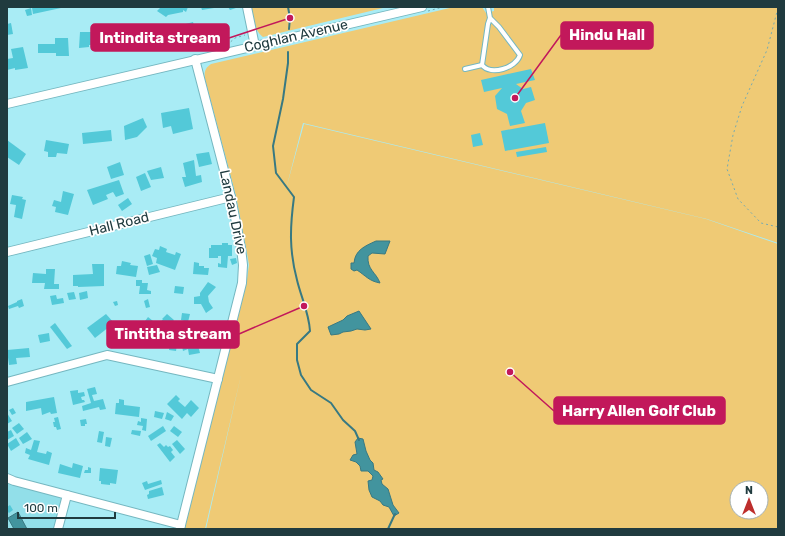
<svg xmlns="http://www.w3.org/2000/svg" width="785" height="536" font-family="Rubik,sans-serif">
  <rect width="100%" height="100%" fill="#a9ecf5"/>
  <polygon fill="#92dfe9" points="7,481 64,496 55,529 7,529"/>
  <g fill="#efca75" fill-rule="evenodd">
    <path d="M251,7H387L263,37C254,30 253,18 251,7Z"/>
    <path d="M454,7H482L486,13L494,11V7H778V243L707,219L303,123L286,189L304,124L706,219L778,244V529H206L242,371L205,529H181L247,279L249,265L247,253L236,196L205,79C204,72 205,68 211,64ZM737,488H761V512H737Z"/>
  </g>
  <g fill="#42949e" stroke="#387982">
    <path d="M376,241H390L385,254L372,253L368,256C367,270 376,272 380,283C369,281 366,276 357,270L354,271L351,269V263H354C355,250 365,246 376,241Z"/>
    <polygon points="359,311 371,329 365,330 357,329 351,331 343,332 339,334 331,335 328,327 343,320 347,316"/>
    <polygon points="358,438 363,439 366,451 370,460 373,463 374,470 378,472 383,479 381,480 382,484 388,489 393,505 399,513 394,516 389,507 383,505 380,501 372,497 369,490 368,481 372,480 373,476 368,471 361,471 360,466 356,462 350,460 353,455 357,454 355,442"/>
    <polygon points="18,512 27,529 14,529 8,518"/>
  </g>
  <g fill="none" stroke-linecap="round" stroke-linejoin="round">
    <g stroke="#387982" stroke-width="2">
      <polyline points="288,7 290,18 289,29"/>
      <path d="M288,52V63L283,99L273,146L276,173L294,197C290,227 289,250 297,280C301,297 309,313 310,331L297,344V360L301,375L311,390L331,403L343,420L355,431L359,440"/>
      <polyline points="388,529 394,516 395,514"/>
    </g>
  </g>
  <g fill="#53c9d8">
    <polygon points="37,7 61,7 61,8 33,14 32,8"/>
    <polygon points="161,7 188,7 186,12 183,10 183,12 168,15 166,17 157,11"/>
    <polygon points="201,7 213,7 214,8 202,10"/>
    <polygon points="228,7 235,7 236,8 230,10"/>
    <polygon points="31,8 32,15 27,16 25,10"/>
    <polygon points="193,22 198,39 186,42 182,25"/>
    <polygon points="11,23 13,34 7,35 7,24"/>
    <polygon points="80,32 108,32 108,47 98,48 98,45 89,45 89,47 79,48"/>
    <polygon points="55,38 68,38 69,56 56,56 56,53 38,53 38,44 55,44"/>
    <polygon points="23,47 28,68 15,70 15,68 7,70 7,59 13,58 11,49"/>
    <polygon points="531,69 535,80 516,84 523,89 531,87 535,100 526,103 521,111 525,123 510,126 507,114 497,109 495,96 502,88 484,92 481,80"/>
    <polygon points="189,108 193,129 173,134 171,126 163,128 161,113"/>
    <polygon points="143,118 147,127 137,137 125,140 124,126"/>
    <polygon points="545,123 549,143 505,151 501,131"/>
    <polygon points="111,130 112,141 83,144 82,133"/>
    <polygon points="480,133 483,145 473,147 471,135"/>
    <polygon points="7,140 26,154 19,165 7,157"/>
    <polygon points="46,140 69,144 67,154 57,153 56,157 48,157 48,152 44,151"/>
    <polygon points="546,147 547,152 517,157 516,152"/>
    <polygon points="209,152 212,164 199,167 196,154"/>
    <polygon points="194,160 196,176 201,175 202,182 185,187 182,177 186,177 183,163"/>
    <polygon points="120,162 124,175 111,179 107,167"/>
    <polygon points="161,167 164,178 151,180 147,171"/>
    <polygon points="145,173 151,187 141,191 136,177"/>
    <polygon points="119,180 124,194 116,197 113,192 106,195 108,199 93,205 87,190"/>
    <polygon points="63,191 74,194 68,215 55,212 56,207 52,206 54,200 61,202"/>
    <polygon points="12,195 23,197 22,199 26,200 22,219 14,217 16,205 10,204"/>
    <polygon points="128,198 132,204 122,211 118,205"/>
    <polygon points="222,243 228,243 228,245 232,245 232,256 228,256 227,268 218,267 218,263 221,264 221,256 218,256 218,258 209,258 209,248 211,248 211,245 222,245"/>
    <polygon points="160,246 167,249 166,252 175,255 176,252 181,254 175,270 156,263 157,258 152,256 155,249 159,250"/>
    <polygon points="150,254 153,264 147,266 144,256"/>
    <polygon points="236,258 237,263 232,265 230,259"/>
    <polygon points="122,261 131,263 130,265 138,266 136,277 116,274 117,266 121,266"/>
    <polygon points="194,262 199,263 199,266 204,266 204,268 209,268 208,275 193,274"/>
    <polygon points="92,264 104,264 104,286 78,287 78,286 73,286 73,275 93,274"/>
    <polygon points="157,265 160,272 149,275 147,267"/>
    <polygon points="46,269 55,269 54,284 59,284 59,289 44,289 45,283 32,283 33,273 46,274"/>
    <polygon points="136,280 142,280 142,283 148,283 147,290 151,291 151,294 139,294 140,286 136,286"/>
    <polygon points="208,282 216,287 208,296 209,302 213,308 206,313 201,304 194,304 194,297 200,296 200,293"/>
    <polygon points="175,286 184,287 183,294 174,293"/>
    <polygon points="87,291 88,298 80,300 79,293"/>
    <polygon points="74,292 76,299 69,300 67,293"/>
    <polygon points="56,295 57,299 63,298 64,303 52,305 50,296"/>
    <polygon points="22,299 24,306 19,308 18,306 9,309 8,306 17,302 17,301"/>
    <polygon points="148,299 150,307 146,308 144,301"/>
    <polygon points="117,301 118,305 115,306 113,302"/>
    <polygon points="182,313 190,314 188,322 181,320"/>
    <polygon points="106,314 114,323 95,338 87,328"/>
    <polygon points="167,314 174,320 163,334 160,332 164,327 160,323 163,319 162,319"/>
    <polygon points="148,317 158,325 154,330 151,328 142,340 135,335"/>
    <polygon points="55,323 72,346 67,349 50,327"/>
    <polygon points="194,330 200,353 189,355 188,349 183,351 181,341 183,341 181,333"/>
    <polygon points="49,333 50,341 40,343 38,335"/>
    <polygon points="171,338 178,339 176,351 169,350"/>
    <polygon points="29,348 30,357 16,358 17,364 9,365 7,350"/>
    <polygon points="95,387 97,394 92,395 94,401 103,399 106,409 100,410 99,407 83,411 82,406 91,403 87,389"/>
    <polygon points="78,390 78,393 84,392 85,396 81,397 82,400 84,400 85,402 73,405 70,391"/>
    <polygon points="176,395 180,399 178,401 185,407 191,400 199,408 191,417 187,413 182,419 167,404"/>
    <polygon points="54,397 57,413 51,414 50,412 42,415 41,408 26,411 26,402"/>
    <polygon points="119,399 124,400 124,405 140,407 139,417 115,414 116,403 119,403"/>
    <polygon points="13,408 16,413 12,415 9,410"/>
    <polygon points="155,411 164,413 162,419 154,417"/>
    <polygon points="167,412 174,416 171,421 165,419"/>
    <polygon points="7,413 12,421 7,424"/>
    <polygon points="58,417 61,429 57,430 56,427 54,427 53,422 55,422 54,418"/>
    <polygon points="141,418 147,419 146,431 142,430 143,426 137,425 138,421 141,422"/>
    <polygon points="86,419 87,424 85,424 85,426 81,426 80,420"/>
    <polygon points="19,423 24,429 17,434 12,428"/>
    <polygon points="163,426 166,431 151,441 148,436"/>
    <polygon points="174,426 182,432 178,437 170,431"/>
    <polygon points="11,430 14,436 7,440 7,432"/>
    <polygon points="132,430 141,431 140,436 131,434"/>
    <polygon points="99,431 104,432 102,443 97,442"/>
    <polygon points="27,432 32,439 23,444 19,438"/>
    <polygon points="106,437 112,438 110,447 105,446"/>
    <polygon points="16,438 20,445 11,451 7,444"/>
    <polygon points="34,440 40,441 37,452 46,454 47,451 52,453 49,465 28,459 30,455 25,453 26,448 31,450"/>
    <polygon points="177,440 185,449 180,454 172,444"/>
    <polygon points="160,443 164,447 166,445 168,447 170,446 173,450 171,452 175,457 170,462 157,445"/>
    <polygon points="73,463 83,466 80,478 58,473 60,464 72,468"/>
    <polygon points="88,467 91,468 91,473 84,473 85,470 88,470"/>
    <polygon points="100,468 118,470 116,484 110,483 110,485 101,484 101,481 99,481"/>
    <polygon points="161,480 162,484 145,490 142,483 147,481 148,484"/>
    <polygon points="162,487 164,495 148,499 147,495 149,494 149,491"/>
    <polygon points="10,505 13,510 9,513 7,511 7,507"/>
  </g>
  <g fill="none" stroke-linecap="round" stroke-linejoin="round">
    <g stroke="#75b7c0" stroke-width="6">
      <g id="lane">
        <path d="M488,7L490,18L488,24L482,65C491,76 516,68 520,55L499,27L490,18"/>
        <polyline points="465,69 482,65"/>
      </g>
    </g>
    <g stroke="#75b7c0" stroke-width="10">
      <g id="street">
        <polyline points="247,7 255,46"/>
        <polyline points="7,104 422,7"/>
        <polyline points="7,252 231,197"/>
        <polyline points="7,382 107,355 218,379"/>
        <polyline points="7,478 14,481 181,525"/>
        <polyline points="58,529 67,495"/>
        <polyline points="180,529 242,283 243,265 241,248 231,197 195,59"/>
      </g>
    </g>
    <g stroke="#76aab1" stroke-width="1" stroke-dasharray="2 3" stroke-linecap="butt">
      <polyline points="778,8 767,50 742,106 733,135 727,169 738,199 761,223 778,227"/>
      <polyline points="428,11 443,7"/>
      <polyline points="227,45 235,38 245,35"/>
    </g>
    <use href="#lane" stroke="#fff" stroke-width="4"/>
    <use href="#street" stroke="#fff" stroke-width="8"/>
  </g>
  <g text-anchor="middle" dominant-baseline="central" stroke-width="3.5" stroke-linejoin="round" paint-order="stroke">
    <g font-size="14" fill="#203b3f" stroke="#fff">
      <text transform="translate(296 36) rotate(-13)">Coghlan Avenue</text>
      <text transform="translate(233 212) rotate(78)">Landau Drive</text>
      <text transform="translate(119 224) rotate(-14)">Hall Road</text>
    </g>
  </g>
  <path fill="none" stroke="#c2185b" stroke-width="1.5" d="M515 98L561 35M290 18L229 38M304 306L239 334M510 372L554 411"/>
  <g fill="#c2185b" stroke="#fff" stroke-width="1.5">
    <circle cx="515" cy="98" r="4"/>
    <circle cx="290" cy="18" r="4"/>
    <circle cx="304" cy="306" r="4"/>
    <circle cx="510" cy="372" r="4"/>
  </g>
  <g fill="#c2185b" stroke="#c2185b" stroke-width="1.5">
    <rect x="561" y="22" width="92" height="27" rx="4"/>
    <rect x="91" y="24" width="138" height="27" rx="4"/>
    <rect x="107" y="321" width="132" height="27" rx="4"/>
    <rect x="554" y="397" width="171" height="27" rx="4"/>
  </g>
  <g font-size="15" text-anchor="middle" font-weight="bold" fill="#fff">
    <text x="607" y="40">Hindu Hall</text>
    <text x="160" y="43">Intindita stream</text>
    <text x="173" y="339">Tintitha stream</text>
    <text x="639" y="416">Harry Allen Golf Club</text>
  </g>
  <rect width="785" height="536" fill="none" stroke="#203b3f" stroke-width="16"/>
  <g transform="translate(749 500)"><circle r="19" fill="#ffffff" stroke="#a6b1b2"/>
  <path d="M0-3L7 15L0 10L-7 15Z" fill="#bd2e2c"/>
  <text y="-6" font-size="11" font-weight="bold" text-anchor="middle" fill="#203b3f">N</text>
  </g>
  <path d="M18 512v6h97v-6" fill="none" stroke="#203b3f" stroke-width="2"/>
  <text x="24" y="512" font-size="12" fill="#203b3f" stroke="#ffffff" stroke-width="3" paint-order="stroke">100 m</text>
</svg>
